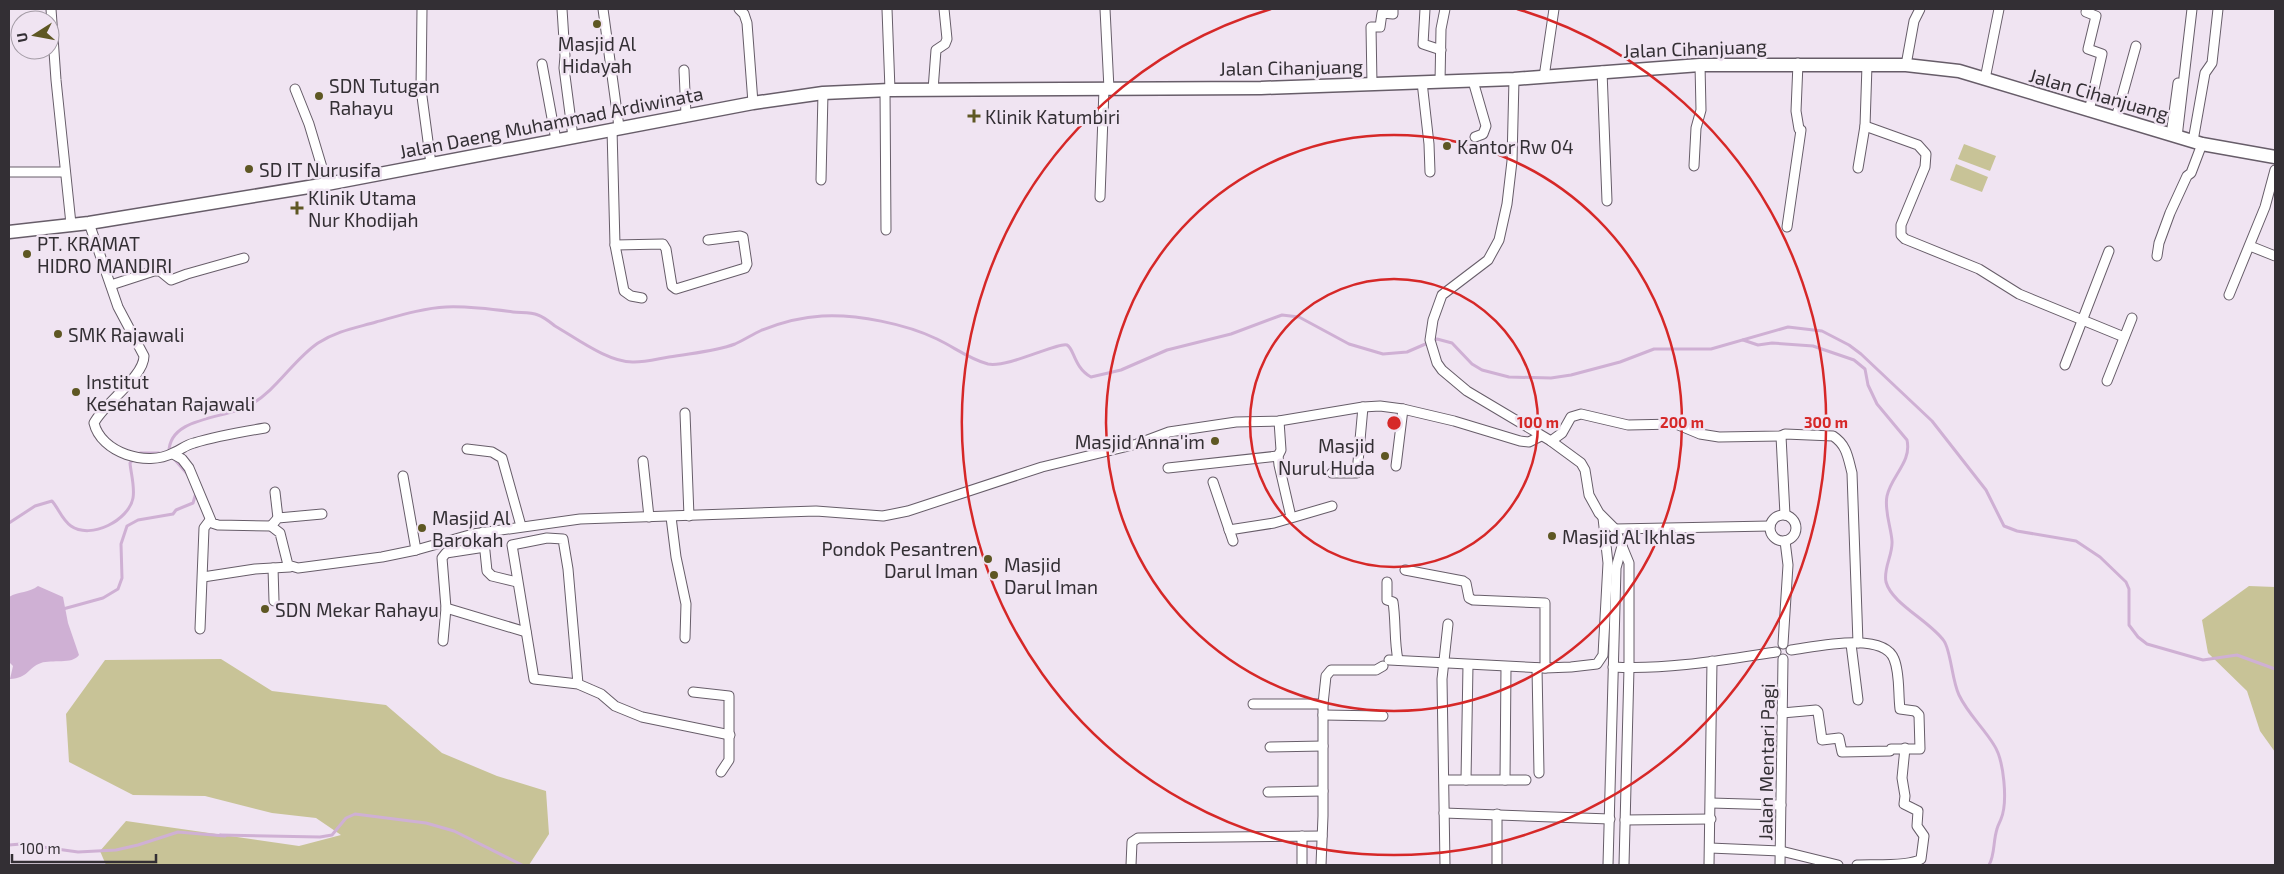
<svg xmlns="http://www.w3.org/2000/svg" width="2284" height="874" font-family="'Exo 2',sans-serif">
  <rect width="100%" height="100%" fill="#f0e4f2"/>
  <g fill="#c8c397">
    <polygon points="1964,144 1996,156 1990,171 1958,159"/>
    <polygon points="1956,164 1988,177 1982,192 1950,180"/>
    <polygon points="2249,586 2275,587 2275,752 2260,731 2247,691 2208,653 2202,620"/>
    <polygon points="221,659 272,691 386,705 442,753 497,776 546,791 549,834 529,865 106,865 100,851 126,821 299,846 341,835 316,818 272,813 205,796 133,795 69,762 66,714 105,660"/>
  </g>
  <path fill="#cfb0d4" d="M38,586L63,597L68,623L79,655C72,665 52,659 41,663C27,668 29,678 10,679L13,666L9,662V597C19,591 29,593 38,586Z"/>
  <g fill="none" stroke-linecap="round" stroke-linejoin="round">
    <g stroke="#cfb0d4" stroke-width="3">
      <path d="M1743,340L1758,345L1772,343L1813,346L1854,360L1865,369L1868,385L1877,404L1907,440C1912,462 1891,476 1887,496C1884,510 1891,527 1892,541C1893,555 1883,568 1886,582C1892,604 1930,621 1944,641C1951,651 1952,681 1959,695C1968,714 1983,727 1994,745C2004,760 2008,802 2001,819C2000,822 1998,825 1997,829C1993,841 1995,855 1989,865"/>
      <path d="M189,476L169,453C168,416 227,419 250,405C277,390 293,360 318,343C337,331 355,328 376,322C398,316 423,308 446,307C468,306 491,309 513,312C521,313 530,312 538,315C544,317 550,322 555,326C576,338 609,363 634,362C646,362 657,359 669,357C691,353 714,352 735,344C744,340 753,334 762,330C780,323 803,317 822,316C857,314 906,324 937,339C954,347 969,359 988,364C1008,368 1058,342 1067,345C1074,348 1074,368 1091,377L1121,370L1167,350L1231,334L1282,315L1299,317L1349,344L1383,354L1407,352L1437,339L1452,343L1472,364L1482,370L1509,377L1551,378L1571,375L1620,362L1654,349H1711L1788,327L1822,331L1849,345L1861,354L1932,421L1986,490L2004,526L2017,531L2076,541L2100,557L2126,582L2129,589V625L2138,637L2147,644L2203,660L2237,655L2275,669"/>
      <path d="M9,523L35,506L52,501C59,509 62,520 71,526C91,540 129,520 133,498C135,487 131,474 130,463L140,453H159"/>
      <polyline points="63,609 103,598 118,589 122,578 121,544 127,526 138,520 173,514 176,510 193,503 196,493"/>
      <polyline points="9,845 21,844 78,852 116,850 138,845 178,832 225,836 220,835 320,837 332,835 346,818 355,814 426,823 454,831 522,865"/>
    </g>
    <g stroke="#675d69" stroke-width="11">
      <g id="minor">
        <polyline points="51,9 56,80 71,224"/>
        <polyline points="422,9 421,89 431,164"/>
        <polyline points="562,9 565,56 564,68 573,137"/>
        <polyline points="603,9 619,127"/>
        <polyline points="739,9 744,14 747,23 753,103"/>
        <polyline points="887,9 890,90"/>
        <polyline points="1105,9 1109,89"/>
        <polyline points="1425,9 1423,44 1441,50"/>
        <polyline points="2087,9 2086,12 2096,16 2088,49 2102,54 2089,111"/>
        <polyline points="542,64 556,140"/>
        <polyline points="1906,65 1914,21 1920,9"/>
        <polyline points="684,70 686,115"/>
        <polyline points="1602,71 1607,201"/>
        <polyline points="1544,77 1554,9"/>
        <polyline points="1514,79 1512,161 1507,204 1499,240 1488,260 1442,295 1433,320 1430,340 1437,363 1442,370 1467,391 1551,441 1581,463 1585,470 1589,495 1599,513 1615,529 1629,563 1629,668 1624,865"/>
        <polyline points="1985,79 1999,9"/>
        <polyline points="1473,81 1486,126 1483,134 1475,137"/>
        <polyline points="1422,82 1429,144 1430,172"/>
        <polyline points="1440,82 1441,29 1445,9"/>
        <polyline points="1372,84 1371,27 1380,27 1382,13 1393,14 1393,9"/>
        <polyline points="295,89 309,124 327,184"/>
        <polyline points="885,90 886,230"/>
        <polyline points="933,90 936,50 945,44 947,39 944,9"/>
        <polyline points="2116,118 2136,46"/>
        <polyline points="1865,126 1918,145 1926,154 1925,167 1901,225 1901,235 1905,239 1979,269 2019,294 2124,337"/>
        <polyline points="612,129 615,245 624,291 631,296 642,298"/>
        <polyline points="2171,135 2178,83"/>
        <polyline points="2177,137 2192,9"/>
        <polyline points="2193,141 2205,73 2212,63 2218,9"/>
        <polyline points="1694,166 1696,128 1701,110 1700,65"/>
        <polyline points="1858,168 1865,126 1867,65"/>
        <polyline points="9,172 65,172"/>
        <polyline points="821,180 823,93"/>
        <polyline points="1100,197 1104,89"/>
        <path d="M89,223L118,307L144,356C144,377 104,403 94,423C101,453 147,467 173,453C181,450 185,445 194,443C217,436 241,432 265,428"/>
        <polyline points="1787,227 1801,130 1799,129 1796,111 1798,63"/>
        <polyline points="615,245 663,244 666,249 672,286 676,289 745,268 747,264 743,237 740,236 708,240"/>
        <polyline points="2250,246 2275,256"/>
        <polyline points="2157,256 2159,243 2170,213 2187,176 2191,173 2202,144"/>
        <polyline points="111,285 154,271 160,271 171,280 187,274 244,258"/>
        <polyline points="2229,295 2265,207 2275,170"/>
        <polyline points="2065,365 2109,251"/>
        <polyline points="2107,381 2132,318"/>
        <polyline points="685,413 689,516"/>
        <polyline points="1279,421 1281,450 1278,456 1279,465 1291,517"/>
        <polyline points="1781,436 1785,515"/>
        <path d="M1551,441L1562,433L1571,417L1581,414L1628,425L1676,424L1700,434L1719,437L1781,436L1785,434L1833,436C1847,445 1848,458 1852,473L1858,643"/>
        <polyline points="467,449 492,452 502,458 521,526"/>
        <polyline points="173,454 182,459 189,468 212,523 218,525 271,526 280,533 288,565 298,568 382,557 416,550 473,534 580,519 816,511 883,516 908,511 1042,467 1137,444 1169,432 1236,422 1279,421 1363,407 1380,406 1403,409 1454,421 1520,441 1529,442 1541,436"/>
        <polyline points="643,461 649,517"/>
        <polyline points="1396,466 1403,409"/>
        <polyline points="1168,468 1278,456"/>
        <polyline points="1332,473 1357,473 1363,407"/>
        <polyline points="403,476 416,550"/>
        <polyline points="1213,482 1233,541"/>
        <polyline points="275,492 278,518"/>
        <circle cx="1783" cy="528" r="13"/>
        <polyline points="671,517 676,557 686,604 685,638"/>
        <polyline points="271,526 278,518 322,514"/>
        <polyline points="1615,529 1770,526"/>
        <polyline points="1229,530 1274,523 1332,506"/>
        <polyline points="483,532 487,571 492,576 517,582"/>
        <polyline points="273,568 274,601"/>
        <polyline points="1405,570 1463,581 1466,583 1469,598 1473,600 1545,603 1545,668"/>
        <polyline points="203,577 255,569 290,567"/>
        <path d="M1387,582V600L1393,602C1396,621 1394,641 1398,660"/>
        <polyline points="446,608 526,632"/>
        <polyline points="200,629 204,528 210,520"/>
        <polyline points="443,641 446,608 442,558 446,553 485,547"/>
        <polyline points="1783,644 1788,565 1785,541"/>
        <polyline points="1851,644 1858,700"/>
        <polyline points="1389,660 1545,668 1571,667 1597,664 1603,655 1608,563 1603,518"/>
        <path d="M1613,667C1667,670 1723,660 1776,652"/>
        <polyline points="1537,668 1539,773"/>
        <polyline points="578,684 568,569 563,539 547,538 512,545 534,679 578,684 601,694 615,706 642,717 730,735"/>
        <polyline points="693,692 729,696 729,760 721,772"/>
        <polyline points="1253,704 1323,704"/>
        <path d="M1782,713L1816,710L1818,712L1822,740L1839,738L1842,752L1890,751L1891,749H1920L1919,715L1915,711L1900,709C1898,693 1900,673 1894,659C1883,631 1815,647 1791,650"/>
        <polyline points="1323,715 1383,716"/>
        <polyline points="1270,747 1323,746"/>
        <polyline points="1448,780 1526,780"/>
        <polyline points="1466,780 1468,665"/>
        <polyline points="1505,780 1506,667"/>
        <polyline points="1268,792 1323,791"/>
        <polyline points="1711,803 1781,805"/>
        <polyline points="1444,813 1610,819"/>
        <polyline points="1497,814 1497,865"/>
        <polyline points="1625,820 1711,819"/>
        <polyline points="1302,836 1302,865"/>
        <polyline points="1710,848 1781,851 1838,865"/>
        <polyline points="1131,865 1132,842 1138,838 1322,836"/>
        <polyline points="1321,865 1323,816 1323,704 1326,676 1331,670 1376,670 1383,666"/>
        <polyline points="1445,865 1442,679 1448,624"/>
        <polyline points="1608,865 1616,568 1622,546"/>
        <polyline points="1709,865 1712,661"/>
        <polyline points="1780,865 1783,659"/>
        <path d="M1857,865C1872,864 1909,867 1921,859L1924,836L1917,826L1918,811L1904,804L1905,796L1902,778L1905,748"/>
      </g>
    </g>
    <g stroke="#675d69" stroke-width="15">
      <polyline id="secondary" points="9,232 89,223 327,184 753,103 823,93 890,90 1261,88 1514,79 1700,65 1906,65 1959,71 2202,144 2275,157"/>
    </g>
    <use href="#minor" stroke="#fff" stroke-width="9"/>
    <use href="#secondary" stroke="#fff" stroke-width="12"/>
  </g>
  <g fill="none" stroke="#d62828" stroke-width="2.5">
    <circle cx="1394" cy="423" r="144"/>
    <circle cx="1394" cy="423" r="288"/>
    <path d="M1517 9A432 432 0 1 1 1271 9"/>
  </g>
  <g fill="#5e5723" stroke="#f0e4f2" stroke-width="2">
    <circle cx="597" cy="24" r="5"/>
    <circle cx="319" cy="96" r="5"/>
    <path d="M971.5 108.5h5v5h5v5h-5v5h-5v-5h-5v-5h5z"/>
    <circle cx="1447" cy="146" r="5"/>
    <circle cx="249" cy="169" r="5"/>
    <path d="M294.5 200.5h5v5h5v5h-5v5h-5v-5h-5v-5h5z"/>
    <circle cx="27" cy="254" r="5"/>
    <circle cx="58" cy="334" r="5"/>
    <circle cx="76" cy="392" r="5"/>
    <circle cx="1215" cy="441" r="5"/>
    <circle cx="1385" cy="456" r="5"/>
    <circle cx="422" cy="528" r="5"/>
    <circle cx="1552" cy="536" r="5"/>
    <circle cx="988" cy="559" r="5"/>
    <circle cx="994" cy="575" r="5"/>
    <circle cx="265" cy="609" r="5"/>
  </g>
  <g text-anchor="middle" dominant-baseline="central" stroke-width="5" stroke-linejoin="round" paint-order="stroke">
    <g font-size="19" fill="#332f34" stroke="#f0e4f2" text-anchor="start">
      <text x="597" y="43" text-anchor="middle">Masjid Al<tspan x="597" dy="22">Hidayah</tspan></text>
      <text x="329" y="85">SDN Tutugan<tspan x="329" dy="22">Rahayu</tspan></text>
      <text x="985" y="116">Klinik Katumbiri</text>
      <text x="1457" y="146">Kantor Rw 04</text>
      <text x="259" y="169">SD IT Nurusifa</text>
      <text x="308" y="197">Klinik Utama<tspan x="308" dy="22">Nur Khodijah</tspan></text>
      <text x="37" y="243">PT. KRAMAT<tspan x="37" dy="22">HIDRO MANDIRI</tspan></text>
      <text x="68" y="334">SMK Rajawali</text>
      <text x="86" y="381">Institut<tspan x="86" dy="22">Kesehatan Rajawali</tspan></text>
      <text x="1205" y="441" text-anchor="end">Masjid Anna'im</text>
      <text x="1375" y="445" text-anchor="end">Masjid<tspan x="1375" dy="22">Nurul Huda</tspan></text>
      <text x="432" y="517">Masjid Al<tspan x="432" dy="22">Barokah</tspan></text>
      <text x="1562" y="536">Masjid Al Ikhlas</text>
      <text x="978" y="548" text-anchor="end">Pondok Pesantren<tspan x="978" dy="22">Darul Iman</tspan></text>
      <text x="1004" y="564">Masjid<tspan x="1004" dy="22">Darul Iman</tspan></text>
      <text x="275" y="609">SDN Mekar Rahayu</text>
    </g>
    <g font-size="19" fill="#332f34" stroke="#f0e4f2">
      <text transform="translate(1695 48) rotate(-2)">Jalan Cihanjuang</text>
      <text transform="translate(1291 67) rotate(-1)">Jalan Cihanjuang</text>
      <text transform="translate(2099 94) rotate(16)">Jalan Cihanjuang</text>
      <text transform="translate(551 122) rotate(-11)">Jalan Daeng Muhammad Ardiwinata</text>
      <text transform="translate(1766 762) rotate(-89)">Jalan Mentari Pagi</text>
    </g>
  </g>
  <circle cx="1394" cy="423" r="8" fill="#d62828" stroke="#f0e4f2" stroke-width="2.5"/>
  <g font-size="15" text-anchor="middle" font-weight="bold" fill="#d62828" stroke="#f0e4f2" stroke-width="5" stroke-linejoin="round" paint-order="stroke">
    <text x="1538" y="428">100 m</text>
    <text x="1682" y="428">200 m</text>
    <text x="1826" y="428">300 m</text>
  </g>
  <rect width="2284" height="874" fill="none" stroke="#332f34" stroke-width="20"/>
  <g transform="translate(35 35) rotate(259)"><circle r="24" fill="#f0e4f2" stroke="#a49ca6"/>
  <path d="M0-4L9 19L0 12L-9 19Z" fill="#5e5723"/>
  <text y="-8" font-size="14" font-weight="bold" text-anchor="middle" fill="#332f34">U</text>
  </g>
  <path d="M12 854v8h144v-8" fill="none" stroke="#332f34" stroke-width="2.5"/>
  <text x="20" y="854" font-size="15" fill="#332f34" stroke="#f0e4f2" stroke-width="4" paint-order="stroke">100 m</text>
</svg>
